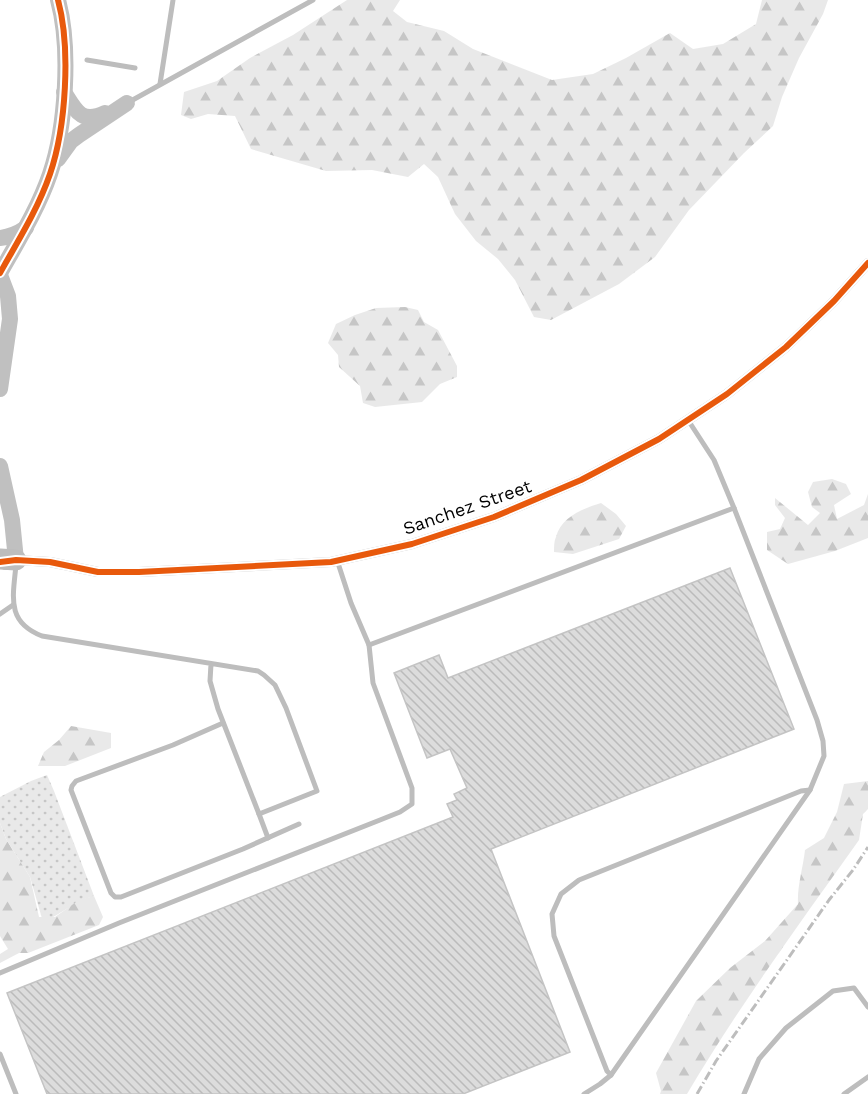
<svg xmlns="http://www.w3.org/2000/svg" width="868" height="1094" font-family="'Work Sans',sans-serif">
  <defs>
    <pattern id="grass-dots" width="8" height="8" patternUnits="userSpaceOnUse" patternTransform="scale(1.5)"><rect width="8" height="8" fill="#e9e9e9"/><path d="M2 2h.1M6 6h.1" fill="none" stroke="#c6c6c6" stroke-width="1.8" stroke-linecap="round"/></pattern>
    <pattern id="forest-firs" width="22" height="20" patternUnits="userSpaceOnUse" patternTransform="scale(1.5)"><rect width="22" height="20" fill="#e9e9e9"/><path d="M5 1l3.5 6h-7zM16 11l3.5 6h-7z" fill="#c6c6c6"/></pattern>
    <pattern id="building-back-hatch" width="6" height="6" patternUnits="userSpaceOnUse" patternTransform="scale(1.5)"><rect width="6" height="6" fill="#dcdcdc"/><path d="M-1 5l2 2M0 0l6 6M5-1l2 2" fill="none" stroke="#bbb"/></pattern>
  </defs>
  <rect width="100%" height="100%" fill="#fff"/>
  <path fill="url(#grass-dots)" d="M47,775L54,791L94,896C75,901 60,915 43,922L30,877L6,839L0,823V797L31,781Z"/>
  <g fill="url(#forest-firs)">
    <polygon points="347,0 400,0 393,11 407,22 444,31 473,49 552,80 593,74 626,58 670,33 693,49 723,44 756,24 762,0 828,0 823,14 799,58 782,97 773,126 744,153 689,210 655,257 619,284 551,320 534,317 515,280 498,259 476,241 455,214 438,177 424,164 408,177 372,170 326,171 251,149 235,116 208,114 191,119 181,115 184,92 217,81 250,58 293,35"/>
    <polygon points="405,307 418,310 424,322 438,330 457,366 457,377 440,384 422,402 375,407 363,403 360,386 339,367 338,355 328,343 336,324 355,315 376,308"/>
    <polygon points="832,479 846,484 851,494 834,505 837,519 864,505 868,494 868,538 835,551 788,564 767,550 767,532 780,529 785,518 775,505 775,498 808,525 820,513 812,507 808,492 813,482"/>
    <path d="M601,503L616,514L626,526L619,539L573,554L554,552C554,547 554,541 556,537C561,517 584,508 601,503Z"/>
    <polygon points="71,726 111,733 111,748 65,766 38,766 44,752 59,740"/>
    <path d="M868,781V809L863,814L859,840C800,923 739,1006 687,1094H660L661,1091L656,1073L696,1001L730,968L765,941L798,904C797,886 803,868 805,850L824,838L837,812L844,784Z"/>
    <polygon points="0,823 6,839 30,877 39,917 55,917 79,900 94,896 103,917 99,925 28,953 19,953 0,963 0,954 8,949 0,936"/>
  </g>
  <polygon fill="url(#building-back-hatch)" stroke="#c4c4c4" stroke-width="1.5" points="730,568 794,729 491,849 570,1052 463,1094 47,1094 7,993 453,817 447,804 457,800 454,794 467,788 450,749 427,758 394,673 439,655 448,678"/>
  <g fill="none" stroke-linecap="round" stroke-linejoin="round">
    <g stroke="#bdbdbd" stroke-width="5">
      <polyline points="87,60 135,68"/>
      <polyline points="160,84 173,0"/>
      <polyline points="129,102 313,0"/>
      <polyline points="337,560 351,603 369,645 734,508 714,460 688,420"/>
      <path d="M16,565C13,597 6,622 42,636L258,671L264,675L275,685L286,708L317,791L259,814L218,709L210,681L211,664"/>
      <polyline points="0,614 13,605"/>
      <polyline points="223,723 173,745 76,781 72,786 71,790 111,893 115,897 121,897 243,849 299,824"/>
      <polyline points="259,814 268,838"/>
      <polyline points="0,973 119,923 380,820 400,812 412,804 412,788 373,683 369,645"/>
      <polyline points="0,1054 16,1094"/>
      <polyline points="611,1075 810,790"/>
      <polyline points="584,1094 600,1084 611,1075 607,1071 554,936 552,914 561,894 579,880 801,791 810,790 824,756 823,741 817,720 734,508"/>
      <polyline points="744,1094 759,1059 786,1028 833,991 854,988 868,1007"/>
      <polyline points="844,1094 868,1077"/>
    </g>
    <polyline stroke="#bdbdbd" stroke-width="10" points="16,560 50,562 98,572 139,572 331,562 412,544 494,517 581,480 659,439 727,394 786,347 834,301 868,263"/>
    <g stroke="#c0c0c0" stroke-width="16">
      <path d="M64,92C76,111 81,124 105,113"/>
      <polyline points="58,159 71,141 79,135 127,103"/>
      <path d="M0,238C10,237 17,234 26,228"/>
      <path d="M0,273C18,241 38,209 50,174C66,127 71,48 58,0"/>
      <polyline points="0,275 8,296 10,319 0,389"/>
      <polyline points="0,466 12,520 16,560 6,562"/>
    </g>
    <polyline stroke="#bdbdbd" stroke-width="21" points="0,559 16,560"/>
    <polyline stroke="#bdbdbd" stroke-width="3" stroke-dasharray="9 3 1.5 3" stroke-linecap="butt" points="697,1094 716,1061 829,900 853,870 868,847"/>
    <g stroke="#fff" stroke-width="10">
      <g id="cycleway">
        <path d="M0,273C18,241 38,209 50,174C66,127 71,48 58,0"/>
        <polyline points="0,562 16,560 50,562 98,572 139,572 331,562 412,544 494,517 581,480 659,439 727,394 786,347 834,301 868,263"/>
      </g>
    </g>
    <use href="#cycleway" stroke="#e8590c" stroke-width="6"/>
  </g>
  <g text-anchor="middle" dominant-baseline="central" stroke-width="4.5" stroke-linejoin="round" paint-order="stroke">
    <g font-size="18" fill="#000" stroke="#fff">
      <text transform="translate(467 507) rotate(-19)">Sanchez Street</text>
    </g>
  </g>
</svg>
